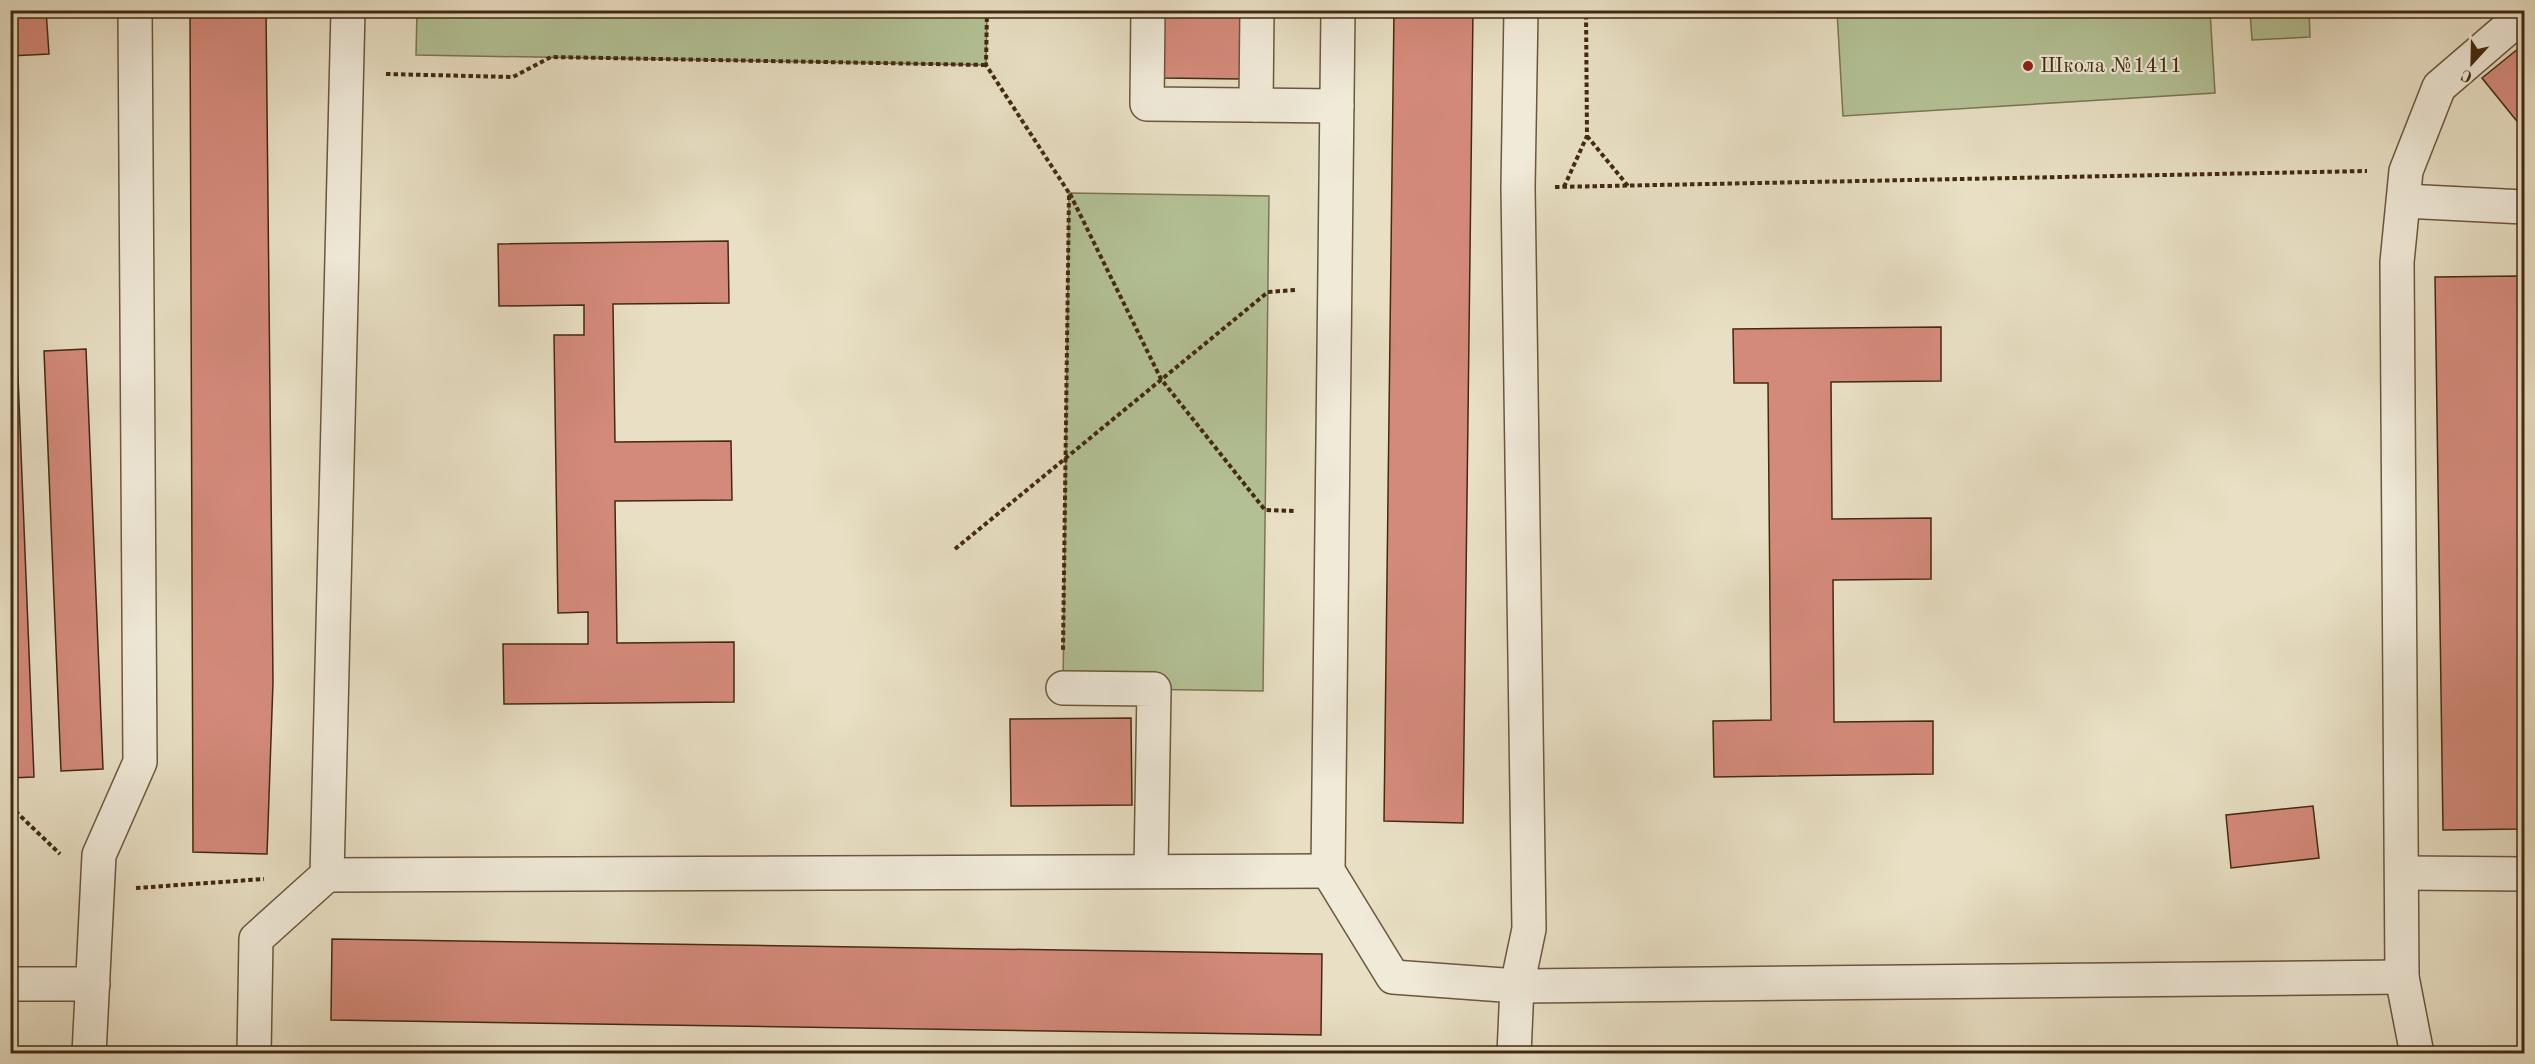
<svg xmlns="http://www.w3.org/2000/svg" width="2535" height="1064" font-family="'Old Standard TT',serif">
  <rect width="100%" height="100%" fill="#e8dfc4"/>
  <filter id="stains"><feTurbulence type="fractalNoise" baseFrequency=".00333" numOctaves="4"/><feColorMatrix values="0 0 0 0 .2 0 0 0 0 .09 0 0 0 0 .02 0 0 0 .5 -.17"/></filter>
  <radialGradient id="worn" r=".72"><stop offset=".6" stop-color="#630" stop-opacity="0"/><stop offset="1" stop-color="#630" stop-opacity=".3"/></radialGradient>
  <g fill="#b3c296" stroke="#7b7653" stroke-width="1.5">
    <polygon points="417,11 987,11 986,65 416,55"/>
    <polygon points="1837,11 2210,11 2215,93 1843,116"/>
    <polygon points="2250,11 2309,11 2310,37 2252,40"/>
    <polygon points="1069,193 1269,196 1263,691 1063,688"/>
  </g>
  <g fill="#d48a7b" stroke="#432a10" stroke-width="1.5">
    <polygon points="10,10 46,10 49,54 10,56"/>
    <polygon points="190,10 266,10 273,682 267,854 193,852"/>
    <polygon points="1164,10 1241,10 1240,79 1163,78"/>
    <polygon points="1394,10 1473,10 1463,823 1384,821"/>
    <polygon points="2524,44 2524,130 2482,78"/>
    <polygon points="728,241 729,303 613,304 615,442 731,441 732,500 615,501 617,643 734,642 734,702 504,704 503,644 588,644 588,612 558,613 554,335 584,335 584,305 499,306 498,244"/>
    <polygon points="2519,276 2524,829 2443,830 2435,277"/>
    <polygon points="10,327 16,327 34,777 10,778"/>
    <polygon points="1941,327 1941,381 1831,382 1832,519 1931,518 1931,579 1833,580 1834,722 1933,721 1933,774 1714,777 1713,721 1771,720 1768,383 1734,383 1733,329"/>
    <polygon points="86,349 103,769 61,771 44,351"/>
    <polygon points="1131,718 1132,805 1011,806 1010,719"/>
    <polygon points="2313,806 2319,858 2231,868 2226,815"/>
    <polygon points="332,939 1322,954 1321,1035 331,1020"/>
    <polygon points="10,1050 46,1051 46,1054 10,1054"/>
    <polygon points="1598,1052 1777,1054 1598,1054"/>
  </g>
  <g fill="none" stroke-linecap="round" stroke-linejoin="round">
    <g stroke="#6c573d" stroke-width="36">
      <g id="minor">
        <polyline points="1148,10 1147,104 1337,106"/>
        <polyline points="1338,10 1328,871 1393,977 1517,986 2402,977"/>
        <polyline points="1256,105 1257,10"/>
        <polyline points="2404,201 2524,207"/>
        <polyline points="1063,688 1154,689 1151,870"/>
        <polyline points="2403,873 2524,874"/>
        <polyline points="327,875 1328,871"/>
        <polyline points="10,984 93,984"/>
        <polyline points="89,1054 99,855 140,762 135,10"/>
        <polyline points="254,1054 256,939 327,875 348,10"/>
        <polyline points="1514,1054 1517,986 1529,929 1518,187 1521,10"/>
        <polyline points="2417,1054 2402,977 2397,262 2406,171 2439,87 2524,14"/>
      </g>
    </g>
    <g stroke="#432a10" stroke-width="4" stroke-dasharray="4.5 3" stroke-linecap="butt">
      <polyline points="987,10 986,65 1069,193 1063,651"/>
      <polyline points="386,74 513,77 551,57 986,65"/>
      <polyline points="1587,136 1628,186"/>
      <polyline points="1555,187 2367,171"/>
      <polyline points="1564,187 1587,136 1586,10"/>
      <polyline points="1070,194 1161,379 1265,510 1295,511"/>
      <polyline points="955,549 1268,292 1295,290"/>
      <polyline points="10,806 60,854"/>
      <polyline points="136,888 264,879"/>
    </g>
    <use href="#minor" stroke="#f0ead9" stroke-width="33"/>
  </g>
  <circle fill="#8f2418" stroke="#f0ead9" stroke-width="2" cx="2028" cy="66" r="6"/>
  <g text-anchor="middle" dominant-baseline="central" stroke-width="4.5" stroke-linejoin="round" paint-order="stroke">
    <g font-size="21" fill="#432a10" stroke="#f0ead9" text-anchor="start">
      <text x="2040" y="66">Школа №1411</text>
    </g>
  </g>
  <rect width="2535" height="1064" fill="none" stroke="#e8dfc4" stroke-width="36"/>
  <rect x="12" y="12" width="2511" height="1040" fill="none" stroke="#432a10" stroke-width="3"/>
  <rect x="18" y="18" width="2499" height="1028" fill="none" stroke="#432a10" stroke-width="1.5"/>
  <g transform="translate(2472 63) rotate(202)" stroke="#f0ead9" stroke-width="4.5" paint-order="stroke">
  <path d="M0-4.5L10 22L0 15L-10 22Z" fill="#432a10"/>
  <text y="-9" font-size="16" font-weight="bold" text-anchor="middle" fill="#432a10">С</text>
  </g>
  <rect width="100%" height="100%" filter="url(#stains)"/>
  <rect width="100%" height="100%" fill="url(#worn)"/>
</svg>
